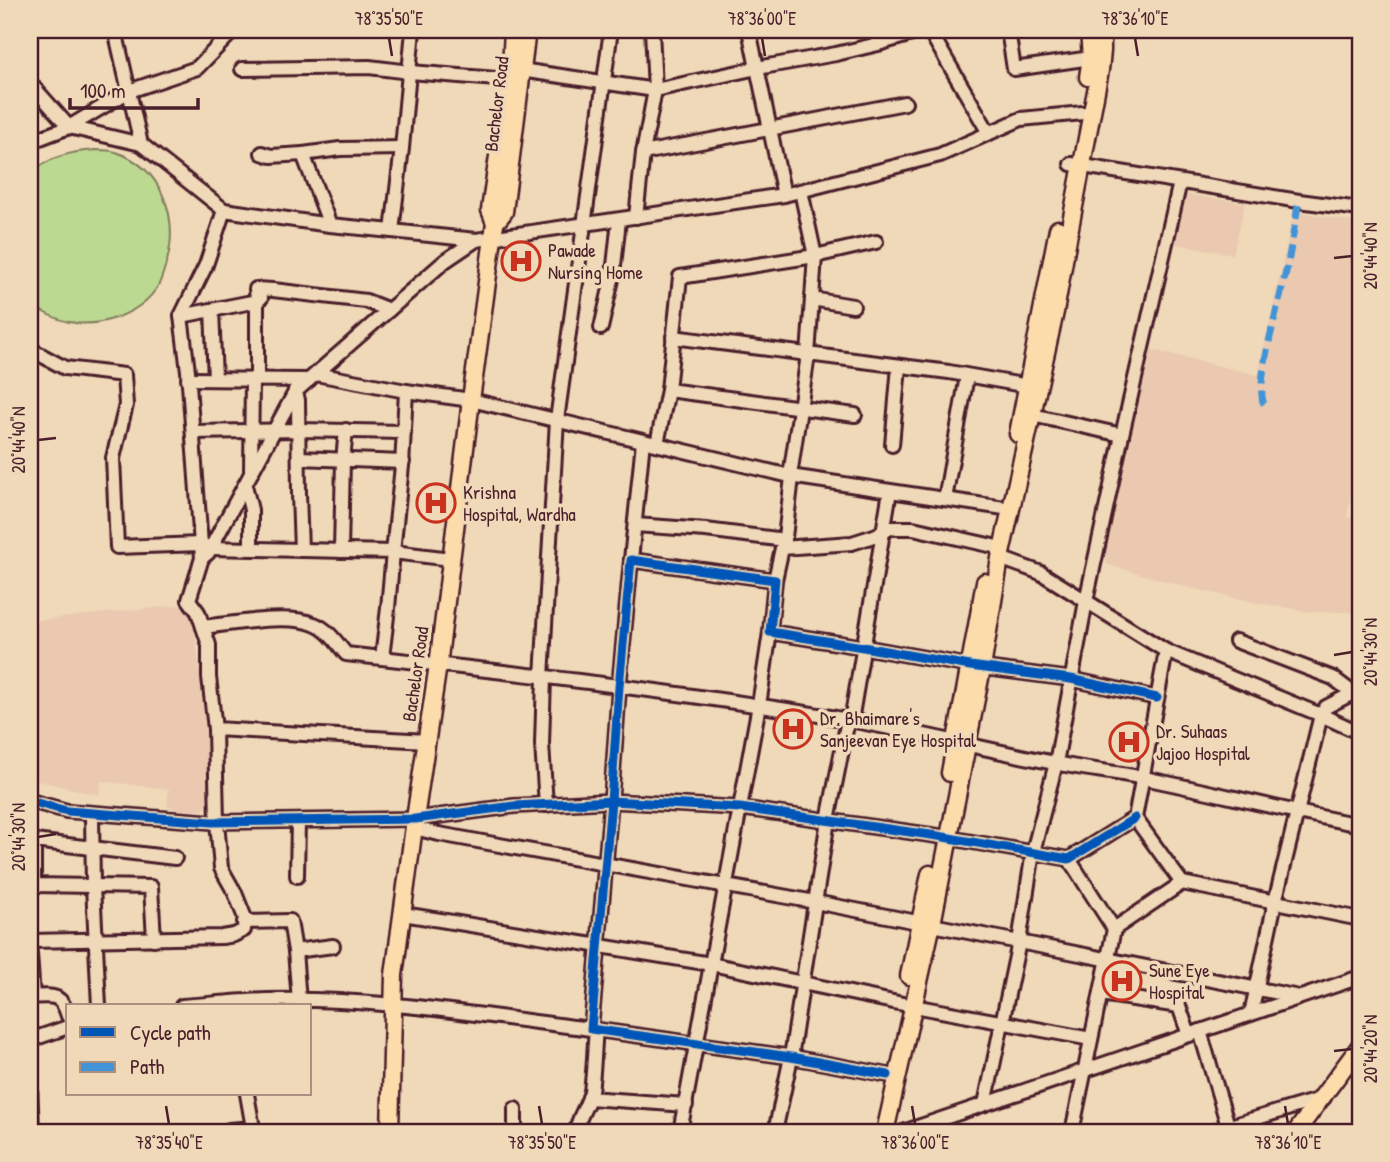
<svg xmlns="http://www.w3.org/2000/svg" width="1390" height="1162" font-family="'Patrick Hand',sans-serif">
  <rect width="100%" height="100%" fill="#efd9b8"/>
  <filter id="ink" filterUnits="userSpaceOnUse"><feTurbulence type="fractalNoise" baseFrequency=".0143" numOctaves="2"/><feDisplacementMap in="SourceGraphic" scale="14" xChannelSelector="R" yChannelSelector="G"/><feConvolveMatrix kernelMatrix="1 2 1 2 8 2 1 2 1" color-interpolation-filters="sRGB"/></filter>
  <g filter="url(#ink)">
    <g fill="#eac9b0">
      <polygon points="1182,194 1245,203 1233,254 1170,243"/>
      <polygon points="1294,211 1360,223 1360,440 1347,518 1354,518 1360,525 1360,617 1350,612 1312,612 1258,603 1186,587 1106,564 1106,548 1133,407 1148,349 1258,375"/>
      <polygon points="182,605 192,611 203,695 210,799 203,811 177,810 167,806 169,789 101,781 99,795 30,779 30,621"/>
    </g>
    <path fill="#bcd991" stroke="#837c5e" stroke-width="2" d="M95,150C101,150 110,150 116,152C162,168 179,217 167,261C164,269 162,279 158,286C141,314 100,328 69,322C55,319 42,312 30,304V173C51,157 68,152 95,150Z"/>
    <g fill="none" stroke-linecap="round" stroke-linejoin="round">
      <g stroke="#4a1f2b" stroke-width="18">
        <g id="minor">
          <polyline points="115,30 141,144 224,210 330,225 392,231"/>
          <polyline points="413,30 402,148 392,231 476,240"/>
          <polyline points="749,30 784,195"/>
          <polyline points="929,30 989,133"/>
          <polyline points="1008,30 1014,69 1091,58"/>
          <polyline points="242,69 369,67 410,72 509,80"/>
          <polyline points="514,69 655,90 757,68 836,54 878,44 925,30"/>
          <polyline points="30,83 69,127 141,144"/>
          <polyline points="30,142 69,127 129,91 197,68 234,30"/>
          <polyline points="262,153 271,156 303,154"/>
          <polyline points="643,153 655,90 652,30"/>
          <polyline points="1071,164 1299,201 1360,209"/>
          <polyline points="1180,182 1122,435 1086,601 1056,763 1033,852 1019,942 1299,997"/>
          <polyline points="636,217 643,153 905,103"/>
          <polyline points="330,225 303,154 340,149 402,148"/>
          <polyline points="812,299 853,306"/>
          <polyline points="212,310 215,379"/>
          <polyline points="389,310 366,301 273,290 256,289 257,301 181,316 188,371 202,558 189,600 198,612 209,645 209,677 215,729 427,741"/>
          <polyline points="181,316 206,265 224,210"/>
          <polyline points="601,328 613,275 619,220"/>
          <polyline points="673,337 949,372 1028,386"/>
          <polyline points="30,349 65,368 124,375 126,405 113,458 117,547 201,544 211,548 393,552 451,559"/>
          <polyline points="316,374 406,391"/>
          <polyline points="188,379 309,380"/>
          <polyline points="257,379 257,301 261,298"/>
          <polyline points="295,390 298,400 299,494 301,550"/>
          <polyline points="668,390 855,415"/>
          <polyline points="1032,415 1122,435"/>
          <polyline points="193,432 299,430 404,432"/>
          <polyline points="657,444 668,390 680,277 815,256 876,242"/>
          <polyline points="892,445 899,366"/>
          <polyline points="299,458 403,462"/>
          <polyline points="251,470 252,379"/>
          <polyline points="790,476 808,355 815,256 801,191"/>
          <polyline points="245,485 251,510 251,549"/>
          <polyline points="945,499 967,376"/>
          <polyline points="635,525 706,530 785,540"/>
          <polyline points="784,546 792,477"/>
          <polyline points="341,551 343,460 346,430"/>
          <polyline points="202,558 208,553 295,392 445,261 476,240 784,195 940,155 1021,119 1083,113"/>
          <polyline points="1000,558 1041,573 1166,651 1135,818 1182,883"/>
          <polyline points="631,560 643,441"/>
          <polyline points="775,580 782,548 852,543 877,535 890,528 913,528 993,546"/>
          <path d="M203,627C232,624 287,613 314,624C328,629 337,643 346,654C516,673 686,692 854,721C921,733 988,750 1055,763C1084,769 1114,772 1144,778C1216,793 1288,811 1360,825"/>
          <polyline points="1236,641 1333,678 1353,693"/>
          <polyline points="1166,651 1321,715 1275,902 1251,1014"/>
          <polyline points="382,658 388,608 393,552 402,466 406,391 471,400 790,476 1011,509"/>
          <polyline points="542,677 557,420 611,30"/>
          <polyline points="544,678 542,744 546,805"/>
          <polyline points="1357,691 1326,707 1321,715 1360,733"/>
          <polyline points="851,721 890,491"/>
          <polyline points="30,801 67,811 212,822 415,819 514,806 611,801 740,808 938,836 1069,859 1135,818"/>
          <polyline points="92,813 93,886 99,1006"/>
          <polyline points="414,828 439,834 815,902 1019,942 985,1104"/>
          <polyline points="1069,859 1114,929 1072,1132"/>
          <polyline points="297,876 298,821"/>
          <polyline points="403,914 711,964 903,1004 1091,1039"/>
          <polyline points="244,922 290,921 295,951 299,1001"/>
          <polyline points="1114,929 1182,883 1360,919"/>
          <polyline points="154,939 151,887 34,885 34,841 175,858"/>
          <polyline points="30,941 222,937 234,935 244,930 245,918 235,893 221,868 217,822 215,729"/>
          <polyline points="295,951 333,946"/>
          <polyline points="30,953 33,997"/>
          <polyline points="1101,994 1179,1006 1189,1035"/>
          <path d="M30,997C51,996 61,992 68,1016"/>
          <path d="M182,1006C210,1004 239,1001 267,1000C375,997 484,1016 591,1029"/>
          <polyline points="1200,1031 1228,1126"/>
          <polyline points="30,1040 68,1027"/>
          <polyline points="888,1075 791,1057 591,1029 611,801 619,687 631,560 775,580 770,632 863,647 970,666 1071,679 1157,698"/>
          <polyline points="30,1085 32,1132"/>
          <polyline points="589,1098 686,1105"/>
          <polyline points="515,1109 515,1132"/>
          <polyline points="229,1130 253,1128 247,1094"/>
          <path d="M576,1132C578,1116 588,1106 591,1091C594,1071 594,1050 596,1029"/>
          <polyline points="680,1132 759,705 770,632"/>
          <polyline points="775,1132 791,1057 828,820 848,720"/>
          <polyline points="903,1132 1360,977"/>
          <polyline points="1210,1132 1324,1098"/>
        </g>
      </g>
      <g stroke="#4a1f2b" stroke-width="21">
        <g id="major">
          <polyline points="1088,77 1091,58 1089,30"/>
          <polyline points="495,223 504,212 527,30"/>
          <polyline points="1018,434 1058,229"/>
          <polyline points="950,773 985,582"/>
          <polyline points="909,976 930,874"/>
          <polyline points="390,1132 394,975 415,819 439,658 471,400 495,223 490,210 511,69 513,30"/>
          <polyline points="885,1132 932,924 982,668 1000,558 1055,312 1068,238 1100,70 1102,51 1102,30"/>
          <polyline points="1296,1132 1360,1046"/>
        </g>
      </g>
      <use href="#minor" stroke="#efd9b8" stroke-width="12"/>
      <use href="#major" stroke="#fddcac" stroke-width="16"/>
      <path stroke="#4194d7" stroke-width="7" stroke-dasharray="14 7" stroke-linecap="butt" d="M1264,404C1254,386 1280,300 1285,276C1291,251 1294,226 1299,201"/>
      <g stroke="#efd9b8" stroke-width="13">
        <g id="cycleway">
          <polyline points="30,801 67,811 212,822 415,819 514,806 611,801 740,808 938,836 1069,859 1135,818"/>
          <polyline points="888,1075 791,1057 591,1029 611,801 619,687 631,560 775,580 770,632 863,647 970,666 1071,679 1157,698"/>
        </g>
      </g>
      <use href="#cycleway" stroke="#0057b8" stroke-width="9"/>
    </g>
  </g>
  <path fill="none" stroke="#4a1f2b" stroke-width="2.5" d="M389,38L392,56M762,38L765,56M1135,38L1138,56M1334,258L1352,256M38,440L56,438M1334,655L1352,652M38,837L56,834M1334,1051L1352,1049M166,1106L169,1124M539,1106L542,1124M912,1106L915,1124M1285,1106L1288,1124"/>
  <defs>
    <g id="hospital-ring" transform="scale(2.0125)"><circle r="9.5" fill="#efd9b8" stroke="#c8321e" stroke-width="1.5"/><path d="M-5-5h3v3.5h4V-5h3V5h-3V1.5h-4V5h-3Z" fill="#c8321e"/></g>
  </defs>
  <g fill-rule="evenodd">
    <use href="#hospital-ring" x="521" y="261"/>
    <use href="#hospital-ring" x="436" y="503"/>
    <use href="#hospital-ring" x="793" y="729"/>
    <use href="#hospital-ring" x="1129" y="742"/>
    <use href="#hospital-ring" x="1122" y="981"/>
  </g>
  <g text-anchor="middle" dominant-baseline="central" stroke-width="7" stroke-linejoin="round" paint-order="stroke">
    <g font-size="19" fill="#4a1f2b" stroke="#efd9b8">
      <text transform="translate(496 104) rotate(-83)">Bachelor Road</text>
      <text transform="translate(415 674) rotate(-82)">Bachelor Road</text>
    </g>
    <g font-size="19" fill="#4a1f2b" stroke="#efd9b8" text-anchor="start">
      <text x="548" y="250">Pawade<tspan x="548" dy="22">Nursing Home</tspan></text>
      <text x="463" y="492">Krishna<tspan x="463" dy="22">Hospital, Wardha</tspan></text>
      <text x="820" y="718">Dr. Bhaimare's<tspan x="820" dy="22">Sanjeevan Eye Hospital</tspan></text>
      <text x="1156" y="731">Dr. Suhaas<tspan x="1156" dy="22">Jajoo Hospital</tspan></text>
      <text x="1149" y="970">Sune Eye<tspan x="1149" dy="22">Hospital</tspan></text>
    </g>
  </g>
  <rect width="1390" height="1162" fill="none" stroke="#efd9b8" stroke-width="77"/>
  <rect x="66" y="1004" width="245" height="91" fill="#efd9b8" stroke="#ad8f80" stroke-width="2"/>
  <rect x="80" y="1027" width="35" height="10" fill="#0057b8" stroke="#ad8f80" stroke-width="2"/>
  <text x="130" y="1040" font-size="21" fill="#4a1f2b">Cycle path</text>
  <rect x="80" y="1062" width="35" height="10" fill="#4194d7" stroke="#ad8f80" stroke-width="2"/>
  <text x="130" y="1074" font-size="21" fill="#4a1f2b">Path</text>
  <path d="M70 98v10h128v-10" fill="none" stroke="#4a1f2b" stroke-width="3.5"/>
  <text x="80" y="98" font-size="21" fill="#4a1f2b" stroke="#efd9b8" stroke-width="5" paint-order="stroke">100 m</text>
  <rect x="38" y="38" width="1314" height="1086" fill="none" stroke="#4a1f2b" stroke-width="2.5"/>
  <g font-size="18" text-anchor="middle" fill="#4a1f2b">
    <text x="389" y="25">78°35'50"E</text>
    <text x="762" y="25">78°36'00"E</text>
    <text x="1135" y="25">78°36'10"E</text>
    <text transform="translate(1371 256) rotate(-90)" y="6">20°44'40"N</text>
    <text transform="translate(19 440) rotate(-90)" y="6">20°44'40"N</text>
    <text transform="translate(1371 652) rotate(-90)" y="6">20°44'30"N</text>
    <text transform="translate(19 837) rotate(-90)" y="6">20°44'30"N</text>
    <text transform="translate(1371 1049) rotate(-90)" y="6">20°44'20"N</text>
    <text x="169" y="1149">78°35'40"E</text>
    <text x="542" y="1149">78°35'50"E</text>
    <text x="915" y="1149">78°36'00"E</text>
    <text x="1288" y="1149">78°36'10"E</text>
  </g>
</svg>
